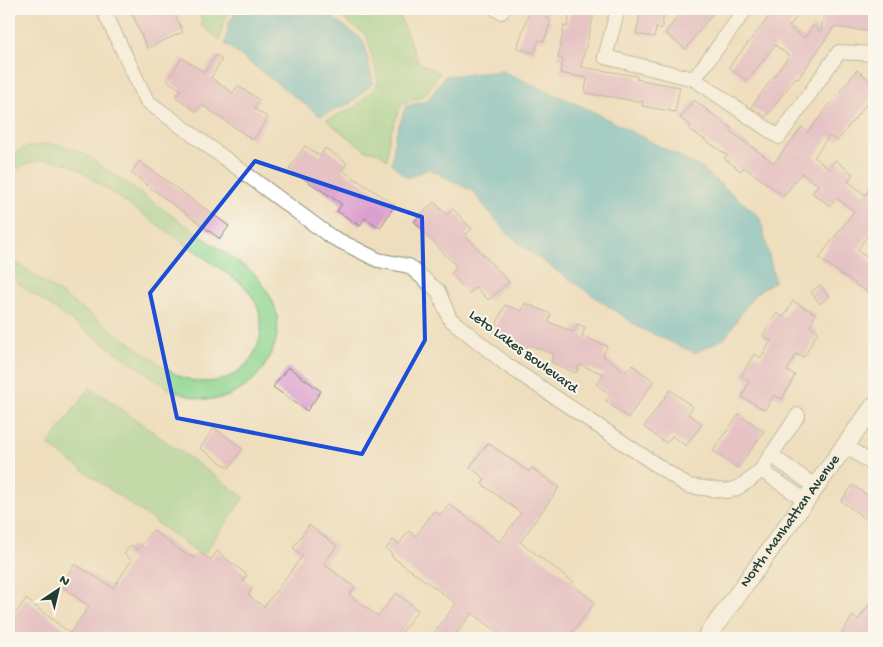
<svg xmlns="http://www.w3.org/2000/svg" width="883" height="647" font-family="'Gochi Hand',sans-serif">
  <rect width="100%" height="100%" fill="#fbf7ec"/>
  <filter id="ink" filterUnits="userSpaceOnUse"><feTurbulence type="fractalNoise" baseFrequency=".02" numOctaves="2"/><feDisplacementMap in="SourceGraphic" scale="10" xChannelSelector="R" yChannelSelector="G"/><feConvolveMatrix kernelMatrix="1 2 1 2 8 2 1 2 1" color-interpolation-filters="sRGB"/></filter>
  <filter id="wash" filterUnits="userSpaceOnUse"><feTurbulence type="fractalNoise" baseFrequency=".0096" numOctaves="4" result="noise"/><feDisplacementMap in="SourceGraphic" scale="20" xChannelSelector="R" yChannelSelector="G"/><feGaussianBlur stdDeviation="1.12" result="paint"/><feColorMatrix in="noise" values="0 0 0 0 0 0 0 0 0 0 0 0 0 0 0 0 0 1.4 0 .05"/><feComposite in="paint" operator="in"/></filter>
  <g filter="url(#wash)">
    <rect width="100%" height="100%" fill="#eedebd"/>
    <g fill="#8ed58f" stroke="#568962">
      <polygon points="197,9 231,9 223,22 220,40 201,25 202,19"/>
      <polygon points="331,9 397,9 418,62 440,73 424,96 402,103 390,134 387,160 379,153 365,150 326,120 355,107 377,85 378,81 367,36"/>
      <path d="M47,144L60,145L82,152L255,274C262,283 269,292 273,302C289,339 261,386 225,397C206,403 186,396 169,389L9,277V257L167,369C233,413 293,334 242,284L77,168C54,156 28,157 9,175V156L24,148Z"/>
      <polygon points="90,387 244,497 203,556 48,445"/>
    </g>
    <g fill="#4fb8cc" stroke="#377a80">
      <polygon points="238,9 318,9 325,12 364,41 373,83 351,103 320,116 225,44 229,22"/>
      <polygon points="502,71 588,109 700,167 760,217 775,281 755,294 725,338 695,353 640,328 528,251 507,233 472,191 429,169 407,178 392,164 395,136 406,106 427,101 445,76"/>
    </g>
    <g id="blocks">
      <g fill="#dba0cd">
        <polygon points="130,9 173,9 183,32 147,48"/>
        <polygon points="530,9 550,9 546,19 551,21 544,41 539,40 534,53 517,48"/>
        <polygon points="571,9 595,9 581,67 637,76 636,79 680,87 675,112 642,106 643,102 585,93 587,78 560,73 563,59 558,58 564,26 567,27"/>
        <polygon points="641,9 665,9 661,30 657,26 654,37 636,34"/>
        <polygon points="684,9 716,9 686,49 665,33"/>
        <polygon points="775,9 803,9 789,27 804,38 813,26 821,33 824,9 874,9 874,32 834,27 798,79 796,77 766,117 751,107 789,56 775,45 747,81 729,67"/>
        <polygon points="216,55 222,59 211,78 233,93 238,86 251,94 259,100 254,108 268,118 253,140 202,105 197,112 176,97 181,90 167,80 182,58 204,72"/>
        <polygon points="857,70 874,83 874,94 837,141 829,136 814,157 829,169 835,160 853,174 848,181 865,195 874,182 874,227 857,250 874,263 874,297 819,258 854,211 836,198 830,206 812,193 818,185 801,173 784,196 744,167 741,171 724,158 727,155 689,129 691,126 680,118 694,100 732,129 730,131 774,163 802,127 808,132"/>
        <polygon points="305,146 320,156 325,148 347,163 342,170 395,205 380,228 365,218 360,226 337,211 342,204 289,169"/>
        <polygon points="139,161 229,226 220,239 131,173"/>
        <polygon points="434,202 447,215 453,209 472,229 465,235 509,282 488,300 476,287 469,293 451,274 457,267 414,221"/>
        <polygon points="820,285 829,297 820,304 811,292"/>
        <polygon points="793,301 816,314 810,326 818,331 804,357 796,354 787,371 795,375 782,399 774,395 765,410 742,397 749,381 741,376 754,354 761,358 771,341 763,336 776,313 784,317"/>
        <polygon points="525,303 551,314 548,322 573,332 577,324 585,327 582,336 607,346 603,356 626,372 632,365 654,381 628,418 606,401 611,395 596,384 604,374 580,365 576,373 566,369 551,362 554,354 528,345 525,352 508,345 511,337 494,330 505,305 522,311"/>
        <polygon points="288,367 321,391 307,411 273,387"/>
        <polygon points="670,390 693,407 688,414 702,424 686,446 672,436 666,443 644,427"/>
        <polygon points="739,414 764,431 738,468 713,451"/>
        <polygon points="214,428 243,449 229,468 200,448"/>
        <polygon points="488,443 529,472 532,468 559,488 520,542 573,582 572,584 595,602 568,638 506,638 472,613 453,638 431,638 456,603 391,556 392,554 386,549 393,540 399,544 409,531 416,536 434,511 440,515 449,504 500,542 521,513 482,484 485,479 470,467"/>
        <polygon points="853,485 874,500 874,525 841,501"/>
        <polygon points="309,525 337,546 324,564 355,587 349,595 378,616 396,593 418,610 402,632 410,638 9,638 9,622 26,599 70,633 89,606 60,585 75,564 113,588 132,560 124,554 131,545 138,550 153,530 188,556 189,555 195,558 200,552 211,560 217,551 247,575 243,581 252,588 248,595 264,607 303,555 293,548"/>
        <polygon points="874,598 874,638 838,638 853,616 858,620"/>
      </g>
    </g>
  </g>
  <g filter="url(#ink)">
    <use href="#blocks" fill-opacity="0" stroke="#868e78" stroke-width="1"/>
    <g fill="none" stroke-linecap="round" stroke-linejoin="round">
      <g stroke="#868e78" stroke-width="16">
        <g id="minor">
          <polyline points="103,9 147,101 330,236 378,260 409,266 438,291 450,319 507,365 688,486 727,491 737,488 750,480 761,470 798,415"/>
          <polyline points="496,9 501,12 503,9"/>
          <polyline points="618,9 605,57 694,79 779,137 839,52 874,54"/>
          <polyline points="694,79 746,9"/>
          <polyline points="846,446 874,465"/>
          <polyline points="771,455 816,487"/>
          <polyline points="761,470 806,501"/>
        </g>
      </g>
      <g stroke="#868e78" stroke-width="20">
        <g id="tertiary">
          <path id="s1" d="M706,638L874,406"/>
        </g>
      </g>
      <use href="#minor" stroke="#fff" stroke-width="14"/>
      <use href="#tertiary" stroke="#fff" stroke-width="18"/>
    </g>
  </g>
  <path d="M0 0H883V647H0ZM255,161L422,217L425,340L362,454L177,418L150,293Z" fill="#eedebd" fill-opacity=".55" fill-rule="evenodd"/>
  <path fill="none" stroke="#1d4ed8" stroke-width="4" stroke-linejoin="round" d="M255,161L422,217L425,340L362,454L177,418L150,293Z"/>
  <g text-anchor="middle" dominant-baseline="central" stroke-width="4" stroke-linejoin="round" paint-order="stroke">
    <g font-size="15" fill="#1f3d34" stroke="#fbf7ec">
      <text transform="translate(523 352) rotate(36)">Leto Lakes Boulevard</text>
      <text stroke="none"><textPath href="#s1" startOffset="144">North Manhattan Avenue</textPath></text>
    </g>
  </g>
  <rect width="883" height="647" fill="none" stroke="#fbf7ec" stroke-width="30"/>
  <g transform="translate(58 590) rotate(35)" stroke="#fbf7ec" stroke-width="4" paint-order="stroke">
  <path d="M0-4L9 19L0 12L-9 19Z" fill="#1f3d34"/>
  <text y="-8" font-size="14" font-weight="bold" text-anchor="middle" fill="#1f3d34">N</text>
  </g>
</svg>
